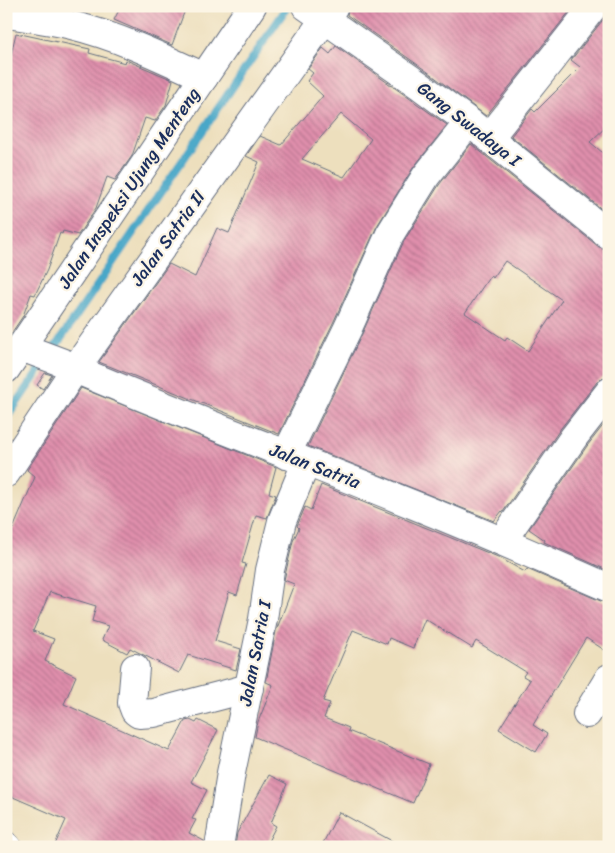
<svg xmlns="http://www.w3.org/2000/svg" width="615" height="853" font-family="Sriracha,sans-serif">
  <defs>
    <pattern id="building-back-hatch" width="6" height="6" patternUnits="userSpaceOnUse" patternTransform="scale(1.25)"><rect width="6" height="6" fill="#e08fac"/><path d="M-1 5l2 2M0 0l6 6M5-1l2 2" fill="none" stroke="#b5758f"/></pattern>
  </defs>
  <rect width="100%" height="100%" fill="#fcf5e5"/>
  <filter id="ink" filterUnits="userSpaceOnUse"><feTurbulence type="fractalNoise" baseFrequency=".02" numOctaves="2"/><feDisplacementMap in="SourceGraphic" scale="10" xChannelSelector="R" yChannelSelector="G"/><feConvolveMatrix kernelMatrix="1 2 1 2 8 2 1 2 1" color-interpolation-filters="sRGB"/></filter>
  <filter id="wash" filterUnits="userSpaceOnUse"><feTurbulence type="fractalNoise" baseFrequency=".0096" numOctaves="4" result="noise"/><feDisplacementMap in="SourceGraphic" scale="20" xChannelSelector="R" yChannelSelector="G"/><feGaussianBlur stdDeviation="1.12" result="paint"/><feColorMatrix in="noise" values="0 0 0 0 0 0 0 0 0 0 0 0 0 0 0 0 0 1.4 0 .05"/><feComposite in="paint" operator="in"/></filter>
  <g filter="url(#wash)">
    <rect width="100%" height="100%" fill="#eddfbd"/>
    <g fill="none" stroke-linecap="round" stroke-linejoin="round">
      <polyline stroke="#49a7c8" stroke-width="8" points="6,419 288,6"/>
    </g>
    <g id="blocks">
      <g fill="url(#building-back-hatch)" fill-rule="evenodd">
        <polygon points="121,6 174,6 185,10 172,45 114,20"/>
        <polygon points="349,6 574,6 486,116 428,72 347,15"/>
        <polygon points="609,10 609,124 590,142 609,158 609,215 511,136 532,109 535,112 580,67 571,60 606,16"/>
        <polygon points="16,33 90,49 89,53 125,63 126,60 173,80 166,105 155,121 145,118 132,156 115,180 107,177 96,208 78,235 63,231 62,234 60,233 47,270 35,295 31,294 23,316 6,341 6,76"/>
        <path d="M336,46L447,125L413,168L377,226L334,321L279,434L99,362L169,264L195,277L217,228L229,233L259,162L246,156L260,136L281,145L323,96L307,81L313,73L308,69L323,48L330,54ZM341,114L371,139L344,177L302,159Z"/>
        <path d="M471,144L599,247L609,250V377L603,378L597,382L561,428L503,512L502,511L494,521L308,446L362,334L404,241L439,185ZM505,261L562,300L528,351L507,337L505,340L465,313L490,276L493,278Z"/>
        <polygon points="45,373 52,375 43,389 37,385"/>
        <polygon points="81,388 276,467 269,493 276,495 267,518 256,515 242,563 246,564 237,595 229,592 215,641 241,649 236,670 188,655 179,673 130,648 127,653 102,640 108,626 92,621 96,606 50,592 33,631 54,639 45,661 76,676 64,704 169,751 185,721 190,720 196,723 198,720 218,730 191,782 207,790 192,819 196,820 189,833 204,841 204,847 54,847 66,820 6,794 6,525 13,529 35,477 27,470"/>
        <polygon points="609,418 609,571 544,542 545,540 529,529 587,446"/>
        <polygon points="321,485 498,557 525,572 527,569 603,602 609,603 609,653 586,638 533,725 547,734 536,752 499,729 530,680 523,676 526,672 476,641 472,648 425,619 413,648 389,638 387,644 353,630 323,701 330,703 324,718 349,728 348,731 429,764 413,803 255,737 258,722 273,685 266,682 276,631 294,584 284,580 293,541 299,528 297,526 305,507 311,510"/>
        <polygon points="269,775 287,784 271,823 276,826 265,847 235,847 237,833"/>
        <polygon points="339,812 403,847 321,847"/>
      </g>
    </g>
  </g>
  <g filter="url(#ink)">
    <use href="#blocks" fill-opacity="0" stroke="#646d7f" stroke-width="1"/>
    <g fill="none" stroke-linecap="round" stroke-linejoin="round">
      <g stroke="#646d7f" stroke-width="30">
        <g id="minor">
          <polyline points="306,6 419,85 469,122 609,235"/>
          <path d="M6,14C28,17 50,20 71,25C117,36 161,57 204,77"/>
          <polyline points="489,138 594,6"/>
          <path d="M21,347L69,365L75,369C182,415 291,455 399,499C470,527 539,557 609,588"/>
          <polyline points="286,455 348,328 390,234 426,176 469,122"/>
          <polyline points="6,473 75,369 334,6"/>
          <polyline points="502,541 574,437 609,392"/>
          <polyline points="135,668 132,703 135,711 139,714 154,713 249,688"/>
          <polyline points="587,714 609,678"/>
          <polyline points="6,846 7,847"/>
          <polyline points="219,847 231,773 263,619 270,570 282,521 306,463"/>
        </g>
      </g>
      <g stroke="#646d7f" stroke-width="30">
        <polyline id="tertiary" points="6,369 252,6"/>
      </g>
      <use href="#minor" stroke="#fff" stroke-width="28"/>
      <use href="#tertiary" stroke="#fff" stroke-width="28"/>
    </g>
  </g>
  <g text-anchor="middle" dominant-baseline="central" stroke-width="4.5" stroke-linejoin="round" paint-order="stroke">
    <g font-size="18" fill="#1b2f5e" stroke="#fcf5e5">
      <text transform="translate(469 124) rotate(38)">Gang Swadaya I</text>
      <text transform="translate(129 188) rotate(-56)">Jalan Inspeksi Ujung Menteng</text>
      <text transform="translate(168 238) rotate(-54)">Jalan Satria II</text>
      <text transform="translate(315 466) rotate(21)">Jalan Satria</text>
      <text transform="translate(255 653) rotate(-79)">Jalan Satria I</text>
    </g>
  </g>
  <rect width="615" height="853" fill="none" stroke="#fcf5e5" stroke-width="25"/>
</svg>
